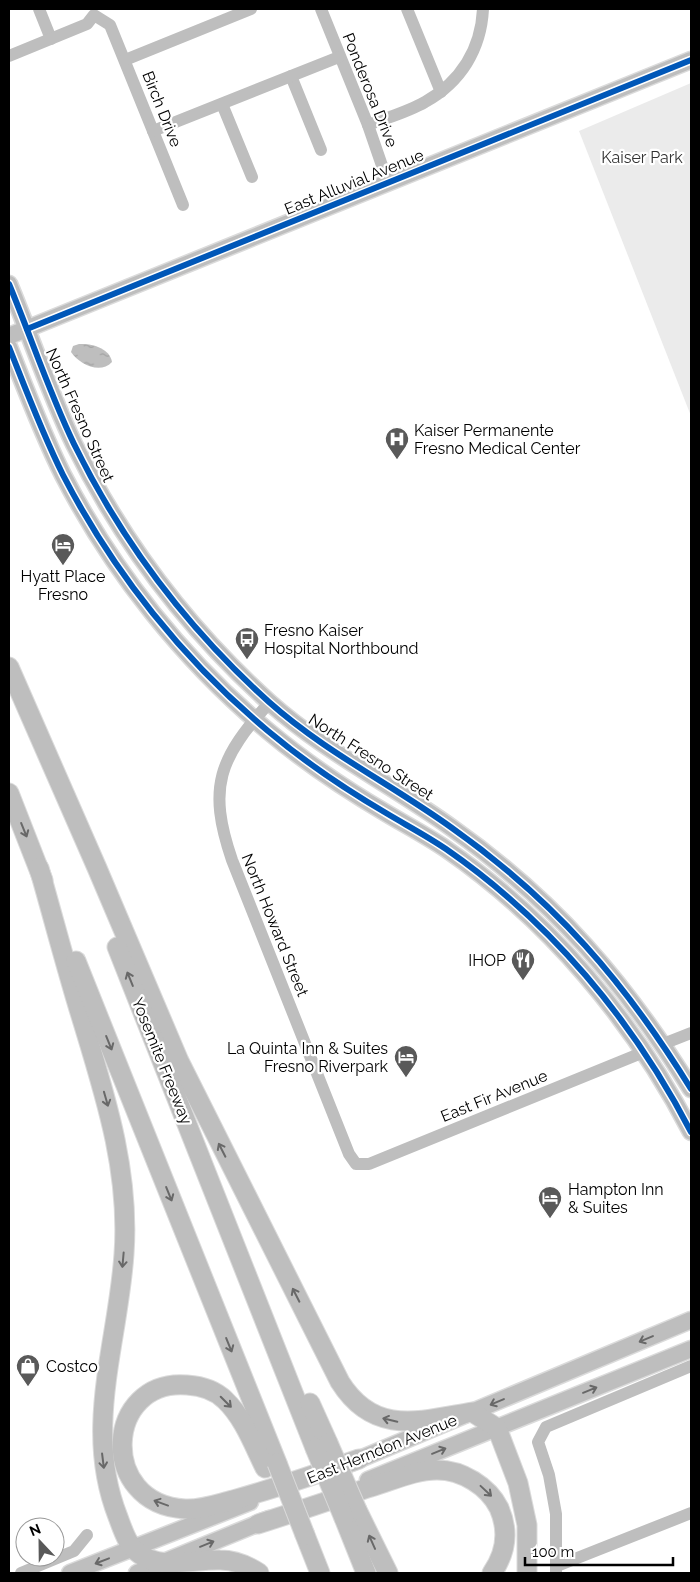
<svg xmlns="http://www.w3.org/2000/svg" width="700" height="1582" font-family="Raleway,sans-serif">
  <defs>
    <pattern id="water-ripples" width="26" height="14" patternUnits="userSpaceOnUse" patternTransform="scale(1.25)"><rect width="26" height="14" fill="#bebebe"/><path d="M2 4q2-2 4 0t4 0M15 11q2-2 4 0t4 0" fill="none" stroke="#a2a2a2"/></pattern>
  </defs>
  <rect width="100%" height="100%" fill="#fff"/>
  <polygon fill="#ebebeb" points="691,83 691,416 579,131"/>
  <path fill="url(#water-ripples)" d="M79,344C91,343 110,348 112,362C100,375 79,364 71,352L73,346Z"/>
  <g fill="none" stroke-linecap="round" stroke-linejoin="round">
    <g stroke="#dbdbdb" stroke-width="19">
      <g id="major">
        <path d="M9,284C31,337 49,392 74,444C122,542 188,629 269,702C325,752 391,784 452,828C555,901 625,982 691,1089"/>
        <polyline points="9,336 691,60"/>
        <path d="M9,347C26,390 42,433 63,475C113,572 184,661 268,731C305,762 345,789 386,813C406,825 427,836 446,849C550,921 633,1020 691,1132"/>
        <polyline points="348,1464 691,1320"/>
        <polyline points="368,1480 691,1349"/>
        <polyline points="70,1573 250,1502"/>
        <polyline points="137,1573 269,1519"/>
      </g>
    </g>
    <g stroke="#dbdbdb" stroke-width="21">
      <g id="highway">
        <path d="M9,667L97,868L179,1061L340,1382C374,1436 419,1421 472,1412L497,1428L518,1483L527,1525V1573"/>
        <polyline points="9,793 43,880"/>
        <path d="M39,868C53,917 66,967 81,1016C105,1095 130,1171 124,1254C118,1344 83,1429 118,1517C121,1525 124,1534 128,1541C148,1575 189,1559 220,1560C234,1560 247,1565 259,1573"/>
        <polyline points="117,947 315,1448"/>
        <polyline points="76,961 277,1463"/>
        <polyline points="310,1403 328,1443"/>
        <path d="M265,1468C254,1446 244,1418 225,1400C215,1390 202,1386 187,1385C105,1378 97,1504 185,1509C201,1510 217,1504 233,1500C276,1488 317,1474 359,1459"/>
        <polyline points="357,1510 388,1573"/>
        <polyline points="344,1518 366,1573"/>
        <path d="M258,1524C296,1512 333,1499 371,1487C392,1481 414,1470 437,1470C462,1470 488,1486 499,1508C509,1531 506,1553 492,1573"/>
        <polyline points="305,1535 320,1573"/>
      </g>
    </g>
    <g stroke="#bebebe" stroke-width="12">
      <polyline points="39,9 51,39"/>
      <polyline points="321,9 368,125 388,183"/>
      <polyline points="407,9 441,92"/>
      <polyline points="9,56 87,24 94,15 110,25 183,205"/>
      <polyline points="125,60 251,9"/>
      <polyline points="291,76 321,150"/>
      <polyline points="222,104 252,177"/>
      <path d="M368,125C386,118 408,112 425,102C461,82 481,49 483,9"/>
      <polyline points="153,131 339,57"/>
      <path d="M270,702C219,758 207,787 232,860L349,1154L356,1164H369L644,1052"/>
      <polyline points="663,1044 691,1033"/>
      <polyline points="557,1566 691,1513"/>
      <polyline points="21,1573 74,1551 87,1535"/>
      <polyline points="556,1573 556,1514 549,1475 538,1442 546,1427 691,1366"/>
    </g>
    <use href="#major" stroke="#bebebe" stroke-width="16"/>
    <use href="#highway" stroke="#bebebe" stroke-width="19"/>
    <g stroke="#dbdbdb" stroke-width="21" stroke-linecap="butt">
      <g id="highway-bridge">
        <polyline points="328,1443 357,1510"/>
        <polyline points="315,1448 344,1518"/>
        <polyline points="277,1463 305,1535"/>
      </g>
    </g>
    <use href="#highway-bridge" stroke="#bebebe" stroke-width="19"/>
    <g stroke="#fff" stroke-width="9">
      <g id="cycleway">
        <path d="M9,284C31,337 49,392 74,444C122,542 188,629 269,702C325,752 391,784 452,828C555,901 625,982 691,1089"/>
        <polyline points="27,329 691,60"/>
        <path d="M9,347C26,390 42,433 63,475C113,572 184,661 268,731C305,762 345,789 386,813C406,825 427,836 446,849C550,921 633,1020 691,1132"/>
      </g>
    </g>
    <use href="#cycleway" stroke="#0057b8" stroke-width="6"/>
  </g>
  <defs><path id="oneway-shaft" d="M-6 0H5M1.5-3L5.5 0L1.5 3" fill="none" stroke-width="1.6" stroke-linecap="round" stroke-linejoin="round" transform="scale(1.25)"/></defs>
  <g stroke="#686868">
    <use href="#oneway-shaft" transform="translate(24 830) rotate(68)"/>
    <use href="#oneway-shaft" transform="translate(130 979) rotate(-112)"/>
    <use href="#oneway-shaft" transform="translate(109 1043) rotate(68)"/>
    <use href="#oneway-shaft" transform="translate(106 1099) rotate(74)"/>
    <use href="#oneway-shaft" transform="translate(222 1150) rotate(-117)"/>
    <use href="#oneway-shaft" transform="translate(169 1194) rotate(68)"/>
    <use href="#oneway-shaft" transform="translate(123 1260) rotate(95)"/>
    <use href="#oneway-shaft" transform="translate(296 1295) rotate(-117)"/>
    <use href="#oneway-shaft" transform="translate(646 1339) rotate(157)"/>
    <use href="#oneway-shaft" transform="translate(229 1345) rotate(68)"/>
    <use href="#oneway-shaft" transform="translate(590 1390) rotate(-22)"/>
    <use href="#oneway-shaft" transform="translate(226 1402) rotate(45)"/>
    <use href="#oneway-shaft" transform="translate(497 1402) rotate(157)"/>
    <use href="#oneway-shaft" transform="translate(390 1420) rotate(-167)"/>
    <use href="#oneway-shaft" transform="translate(439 1451) rotate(-22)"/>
    <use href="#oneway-shaft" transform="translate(103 1461) rotate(83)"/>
    <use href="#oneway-shaft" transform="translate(486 1491) rotate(43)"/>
    <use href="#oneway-shaft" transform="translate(161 1503) rotate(-160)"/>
    <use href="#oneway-shaft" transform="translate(372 1542) rotate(-114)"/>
    <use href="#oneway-shaft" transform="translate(207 1544) rotate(-22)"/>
    <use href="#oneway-shaft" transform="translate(102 1561) rotate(159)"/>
  </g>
  <defs>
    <g id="hospital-pin" transform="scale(1.25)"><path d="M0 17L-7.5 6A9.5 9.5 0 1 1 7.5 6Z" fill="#595959" stroke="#fff"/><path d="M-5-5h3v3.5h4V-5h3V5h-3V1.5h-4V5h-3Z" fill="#fff"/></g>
    <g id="hotel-pin" transform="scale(1.25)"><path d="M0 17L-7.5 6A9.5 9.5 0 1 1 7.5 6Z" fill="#595959" stroke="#fff"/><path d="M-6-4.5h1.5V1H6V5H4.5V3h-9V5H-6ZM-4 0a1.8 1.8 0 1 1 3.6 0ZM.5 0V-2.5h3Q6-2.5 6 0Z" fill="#fff"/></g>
    <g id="bus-pin" transform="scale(1.25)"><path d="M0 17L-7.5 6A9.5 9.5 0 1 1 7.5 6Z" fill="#595959" stroke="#fff"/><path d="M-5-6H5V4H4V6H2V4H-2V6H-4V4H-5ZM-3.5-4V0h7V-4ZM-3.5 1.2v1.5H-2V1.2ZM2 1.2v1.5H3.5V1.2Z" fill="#fff"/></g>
    <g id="restaurant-pin" transform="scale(1.25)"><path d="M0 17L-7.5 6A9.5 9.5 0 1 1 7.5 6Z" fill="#595959" stroke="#fff"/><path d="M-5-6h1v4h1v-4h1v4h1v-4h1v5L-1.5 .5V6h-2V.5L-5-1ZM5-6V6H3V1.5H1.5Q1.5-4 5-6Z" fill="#fff"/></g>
    <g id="shop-pin" transform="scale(1.25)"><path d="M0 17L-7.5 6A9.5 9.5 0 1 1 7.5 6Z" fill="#595959" stroke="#fff"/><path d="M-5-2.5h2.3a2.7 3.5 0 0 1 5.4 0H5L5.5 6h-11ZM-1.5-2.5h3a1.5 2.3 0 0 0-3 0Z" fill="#fff"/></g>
  </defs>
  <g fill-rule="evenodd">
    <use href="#hospital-pin" x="397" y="439"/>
    <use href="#hotel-pin" x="63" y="545"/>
    <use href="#bus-pin" x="247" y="639"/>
    <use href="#restaurant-pin" x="523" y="960"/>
    <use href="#hotel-pin" x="406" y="1057"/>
    <use href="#hotel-pin" x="550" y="1198"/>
    <use href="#shop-pin" x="28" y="1366"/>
  </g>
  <g text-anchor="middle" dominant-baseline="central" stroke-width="4.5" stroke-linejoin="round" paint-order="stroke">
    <g font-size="16" fill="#000" stroke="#fff">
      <text transform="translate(370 90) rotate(68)">Ponderosa Drive</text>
      <text transform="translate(162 109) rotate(68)">Birch Drive</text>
      <text transform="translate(354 182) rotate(-22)">East Alluvial Avenue</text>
      <text transform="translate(80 415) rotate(66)">North Fresno Street</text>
      <text transform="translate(371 757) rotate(33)">North Fresno Street</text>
      <text transform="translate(275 925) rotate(68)">North Howard Street</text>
      <text transform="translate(162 1061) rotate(68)">Yosemite Freeway</text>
      <text transform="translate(494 1096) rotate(-22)">East Fir Avenue</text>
      <text transform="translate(382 1449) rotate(-22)">East Herndon Avenue</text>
    </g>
    <g font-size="16" fill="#323232" stroke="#fff">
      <text x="642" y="157">Kaiser Park</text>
    </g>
    <g font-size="16" fill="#000" stroke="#fff" text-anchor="start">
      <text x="414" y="430">Kaiser Permanente<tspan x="414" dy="18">Fresno Medical Center</tspan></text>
      <text x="63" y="576" text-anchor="middle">Hyatt Place<tspan x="63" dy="18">Fresno</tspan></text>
      <text x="264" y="630">Fresno Kaiser<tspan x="264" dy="18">Hospital Northbound</tspan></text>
      <text x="506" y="960" text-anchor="end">IHOP</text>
      <text x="388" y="1048" text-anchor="end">La Quinta Inn &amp; Suites<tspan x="388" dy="18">Fresno Riverpark</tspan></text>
      <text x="568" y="1189">Hampton Inn<tspan x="568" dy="18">&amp; Suites</tspan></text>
      <text x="46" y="1366">Costco</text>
    </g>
  </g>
  <rect width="700" height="1582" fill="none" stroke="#000000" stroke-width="20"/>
  <g transform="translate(40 1542) rotate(338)"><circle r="24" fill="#ffffff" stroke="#999999"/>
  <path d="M0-4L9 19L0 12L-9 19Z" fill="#595959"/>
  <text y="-8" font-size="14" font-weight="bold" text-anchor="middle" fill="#000000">N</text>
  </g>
  <path d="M525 1557v8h148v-8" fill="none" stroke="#000000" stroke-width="2.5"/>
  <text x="532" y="1557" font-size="15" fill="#000000" stroke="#ffffff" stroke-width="4" paint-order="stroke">100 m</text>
</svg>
